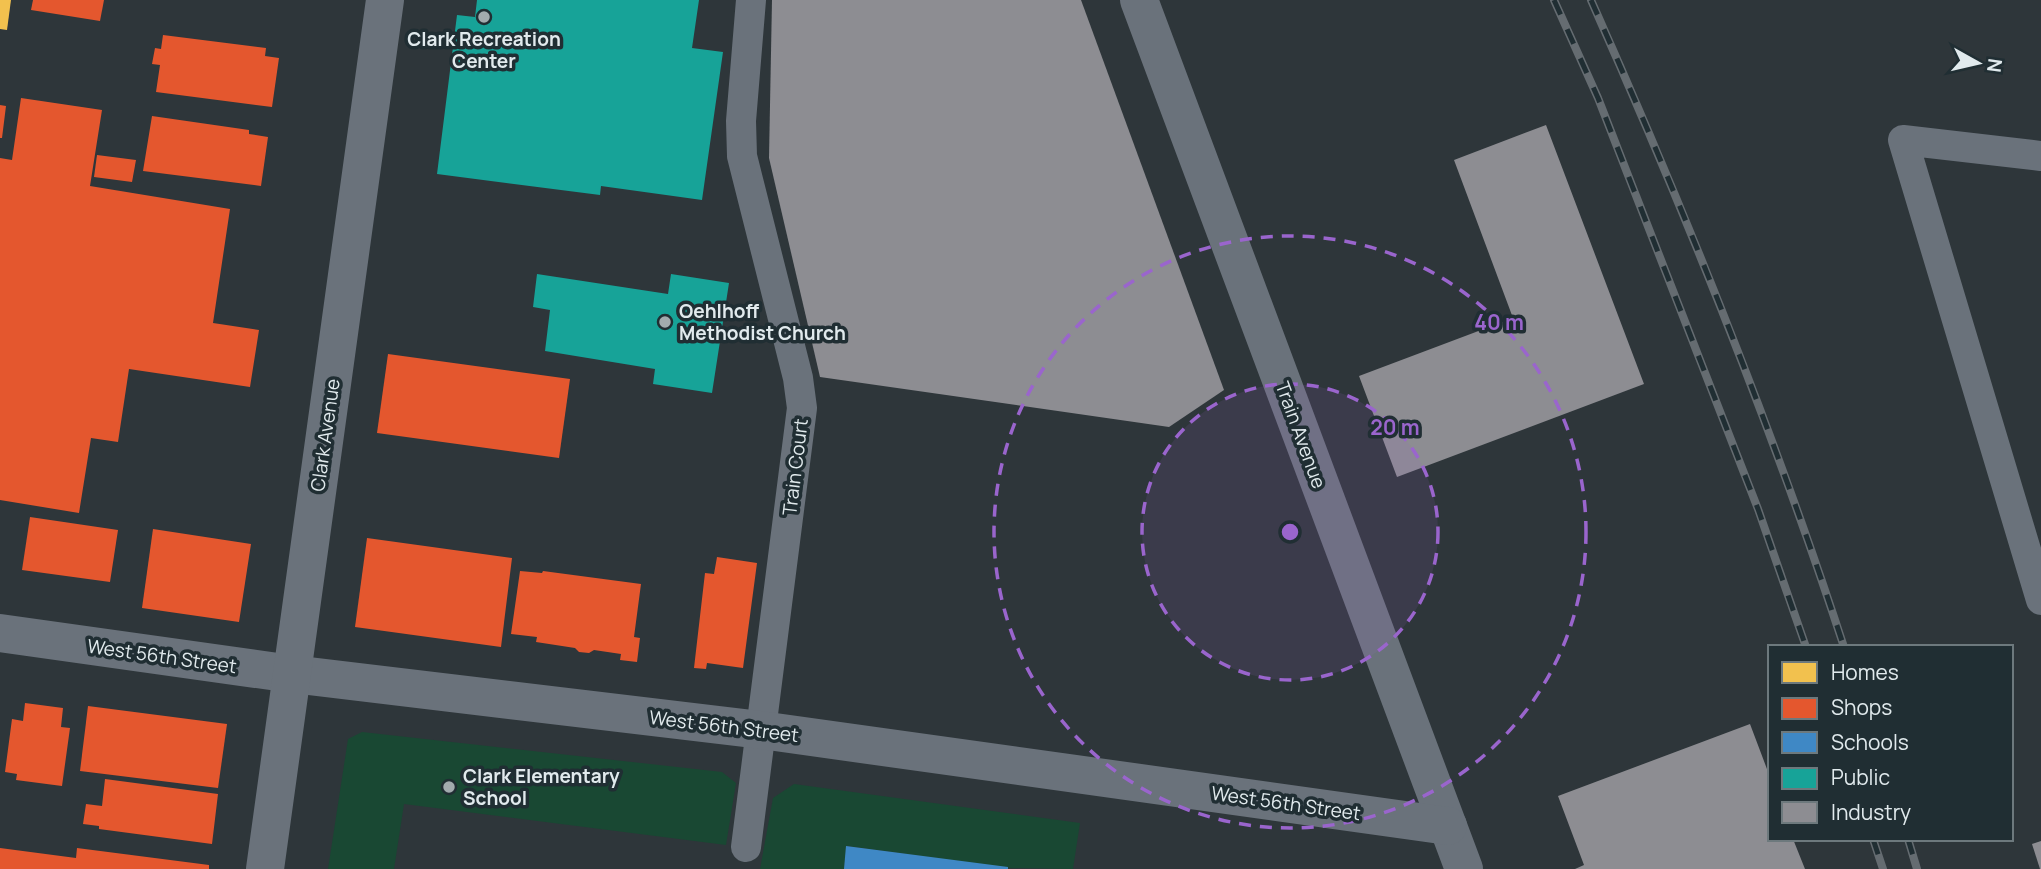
<svg xmlns="http://www.w3.org/2000/svg" width="2041" height="869" font-family="Manrope,sans-serif">
  <rect width="100%" height="100%" fill="#2e363a"/>
  <g fill="#194833">
    <polygon points="362,732 722,772 736,783 726,845 404,804 394,869 328,869 348,739"/>
    <polygon points="794,784 1080,823 1073,869 1009,868 847,846 844,869 760,869 773,798"/>
  </g>
  <polygon fill="#f2c14e" points="0,0 11,0 7,30 0,29"/>
  <g fill="#e4572e">
    <polygon points="33,0 104,0 100,21 31,10"/>
    <polygon points="163,35 266,48 265,56 279,58 272,107 156,92 160,65 152,64 155,48 161,49"/>
    <polygon points="21,98 102,110 90,186 230,209 213,323 259,330 250,387 129,369 118,442 91,438 79,513 0,500 0,158 12,160"/>
    <polygon points="0,105 6,106 2,138 0,138"/>
    <polygon points="152,116 249,130 249,134 268,137 261,186 143,171"/>
    <polygon points="97,155 136,160 132,182 94,177"/>
    <polygon points="388,354 570,379 559,458 377,433"/>
    <polygon points="30,517 118,530 110,582 22,570"/>
    <polygon points="153,529 251,544 239,622 142,608"/>
    <polygon points="367,538 512,558 501,647 355,627"/>
    <polygon points="717,557 757,563 743,668 707,663 706,669 694,668 705,573 714,574"/>
    <polygon points="520,571 542,573 543,571 641,584 634,637 640,638 637,662 620,660 621,654 594,650 589,653 579,652 575,648 536,642 537,637 511,634"/>
    <polygon points="25,703 63,708 61,727 70,728 62,786 16,780 17,774 5,772 12,719 23,721"/>
    <polygon points="88,706 227,724 218,788 80,771"/>
    <polygon points="105,779 218,794 212,844 99,829 99,826 83,824 86,804 102,806"/>
    <polygon points="0,848 76,858 77,848 209,865 209,869 0,869"/>
  </g>
  <polygon fill="#3f88c5" points="846,846 1008,867 1008,869 844,869"/>
  <g fill="#17a398">
    <polygon points="477,0 699,0 692,48 723,52 702,200 601,186 600,195 437,174 457,15 475,17"/>
    <polygon points="537,274 668,294 671,274 729,283 712,393 653,384 655,369 545,351 550,310 533,307"/>
  </g>
  <g fill="#8d8d92">
    <polygon points="772,0 1081,0 1224,390 1169,427 820,377 769,158"/>
    <polygon points="1546,125 1644,384 1397,477 1359,376 1513,318 1454,160"/>
    <polygon points="1750,724 1770,777 1770,839 1793,839 1805,869 1575,869 1584,865 1558,796"/>
    <polygon points="2041,841 2041,869 2040,869 2032,844"/>
  </g>
  <g fill="none" stroke-linecap="round" stroke-linejoin="round">
    <g stroke="#6a727b" stroke-width="30">
      <polyline points="2041,156 1903,140 2041,600"/>
      <polyline points="746,847 802,408 798,378 742,156 741,121 751,0"/>
    </g>
    <g stroke="#6a727b" stroke-width="38">
      <polyline points="1139,0 1464,869"/>
      <polyline points="0,633 292,674 761,730 1448,826"/>
    </g>
    <polyline stroke="#6a727b" stroke-width="38" points="265,869 385,0"/>
    <g stroke="#656c71" stroke-width="8">
      <g id="rail">
        <polyline points="1554,0 1598,98 1758,509 1806,647"/>
        <path d="M1591,0C1685,211 1772,427 1844,647"/>
        <polyline points="1873,839 1883,869"/>
        <polyline points="1908,839 1917,869"/>
      </g>
    </g>
    <use href="#rail" stroke="#202e33" stroke-width="5" stroke-dasharray="16" stroke-linecap="butt"/>
  </g>
  <circle cx="1290" cy="532" r="148" fill="#9a65cd" fill-opacity=".12"/>
  <g fill="none" stroke="#9a65cd" stroke-width="3.5" stroke-dasharray="12 9">
    <circle cx="1290" cy="532" r="148"/>
    <circle cx="1290" cy="532" r="296"/>
  </g>
  <g fill="#a2abae" stroke="#202e33" stroke-width="2.5">
    <circle cx="484" cy="17" r="7"/>
    <circle cx="665" cy="322" r="7"/>
    <circle cx="449" cy="787" r="7"/>
  </g>
  <g text-anchor="middle" dominant-baseline="central" stroke-width="7" stroke-linejoin="round" paint-order="stroke">
    <g font-size="19" font-weight="bold" fill="#e1eaed" stroke="#202e33" text-anchor="start">
      <text x="484" y="39" text-anchor="middle">Clark Recreation<tspan x="484" dy="22">Center</tspan></text>
      <text x="679" y="311">Oehlhoff<tspan x="679" dy="22">Methodist Church</tspan></text>
      <text x="463" y="776">Clark Elementary<tspan x="463" dy="22">School</tspan></text>
    </g>
    <g font-size="19" fill="#e1eaed" stroke="#202e33">
      <text transform="translate(325 435) rotate(-82)">Clark Avenue</text>
      <text transform="translate(1301 435) rotate(70)">Train Avenue</text>
      <text transform="translate(795 467) rotate(-83)">Train Court</text>
      <text transform="translate(162 656) rotate(8)">West 56th Street</text>
      <text transform="translate(724 726) rotate(7)">West 56th Street</text>
      <text transform="translate(1286 803) rotate(8)">West 56th Street</text>
    </g>
  </g>
  <circle cx="1290" cy="532" r="10" fill="#9a65cd" stroke="#202e33" stroke-width="3.5"/>
  <g font-size="21" text-anchor="middle" font-weight="bold" fill="#9a65cd" stroke="#202e33" stroke-width="7" stroke-linejoin="round" paint-order="stroke">
    <text x="1499" y="330">40 m</text>
    <text x="1395" y="435">20 m</text>
  </g>
  <rect x="1768" y="645" width="245" height="196" fill="#202e33" stroke="#6d797d" stroke-width="2"/>
  <rect x="1782" y="662" width="35" height="21" fill="#f2c14e" stroke="#6d797d" stroke-width="2"/>
  <text x="1831" y="680" font-size="21" fill="#e1eaed">Homes</text>
  <rect x="1782" y="698" width="35" height="21" fill="#e4572e" stroke="#6d797d" stroke-width="2"/>
  <text x="1831" y="715" font-size="21" fill="#e1eaed">Shops</text>
  <rect x="1782" y="732" width="35" height="21" fill="#3f88c5" stroke="#6d797d" stroke-width="2"/>
  <text x="1831" y="750" font-size="21" fill="#e1eaed">Schools</text>
  <rect x="1782" y="768" width="35" height="21" fill="#17a398" stroke="#6d797d" stroke-width="2"/>
  <text x="1831" y="785" font-size="21" fill="#e1eaed">Public</text>
  <rect x="1782" y="802" width="35" height="21" fill="#8d8d92" stroke="#6d797d" stroke-width="2"/>
  <text x="1831" y="820" font-size="21" fill="#e1eaed">Industry</text>
  <g transform="translate(1978 63) rotate(98)" stroke="#202e33" stroke-width="5" paint-order="stroke">
  <path d="M0-5L12 26L0 18L-12 26Z" fill="#e1eaed"/>
  <text y="-10" font-size="19" font-weight="bold" text-anchor="middle" fill="#e1eaed">N</text>
  </g>
</svg>
